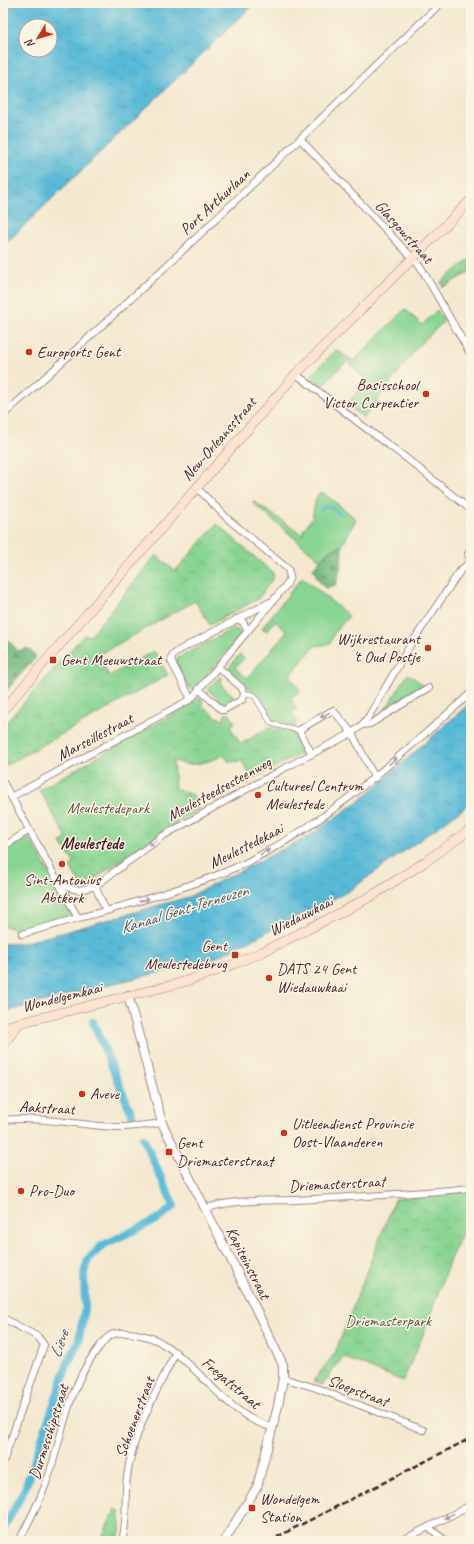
<svg xmlns="http://www.w3.org/2000/svg" width="474" height="1544" font-family="Caveat,sans-serif">
  <defs>
    <pattern id="forest-firs" width="22" height="20" patternUnits="userSpaceOnUse"><rect width="22" height="20" fill="#6eb67c"/><path d="M5 1l3.5 6h-7zM16 11l3.5 6h-7z" fill="#5c9366"/></pattern>
    <pattern id="park-crowns" width="20" height="18" patternUnits="userSpaceOnUse"><rect width="20" height="18" fill="#88d492"/><path d="M2 6a3 3 0 1 1 6 0M12 15a3 3 0 1 1 6 0" fill="none" stroke="#77b67e"/></pattern>
    <pattern id="water-ripples" width="26" height="14" patternUnits="userSpaceOnUse"><rect width="26" height="14" fill="#59bad7"/><path d="M2 4q2-2 4 0t4 0M15 11q2-2 4 0t4 0" fill="none" stroke="#4c97af"/></pattern>
  </defs>
  <rect width="100%" height="100%" fill="#fcf5e5"/>
  <filter id="ink" filterUnits="userSpaceOnUse"><feTurbulence type="fractalNoise" baseFrequency=".025" numOctaves="2"/><feDisplacementMap in="SourceGraphic" scale="8" xChannelSelector="R" yChannelSelector="G"/><feConvolveMatrix kernelMatrix="1 2 1 2 8 2 1 2 1" color-interpolation-filters="sRGB"/></filter>
  <filter id="wash" filterUnits="userSpaceOnUse"><feTurbulence type="fractalNoise" baseFrequency=".012" numOctaves="4" result="noise"/><feDisplacementMap in="SourceGraphic" scale="16" xChannelSelector="R" yChannelSelector="G"/><feGaussianBlur stdDeviation="0.9" result="paint"/><feColorMatrix in="noise" values="0 0 0 0 0 0 0 0 0 0 0 0 0 0 0 0 0 1.4 0 .05"/><feComposite in="paint" operator="in"/></filter>
  <g filter="url(#wash)">
    <rect width="100%" height="100%" fill="#f4e9d0"/>
    <g fill="#88d492" stroke="#697a5e">
      <polygon points="405,309 422,325 437,310 444,321 417,347 364,418 347,405 366,380 347,361 322,386 312,377 311,375 336,350 353,361"/>
      <polygon points="320,493 325,494 356,519 342,546 328,551 320,560 253,503 253,501 303,535 303,530 312,518 316,498"/>
      <polygon points="302,577 349,616 334,633 330,644 315,646 290,675 300,691 290,698 297,709 292,712 296,720 296,725 294,727 272,721 258,697 228,668 240,654 244,658 235,668 247,678 287,632 275,621 267,631 262,628"/>
      <polygon points="234,628 240,632 241,636 193,690 188,687 175,663 178,658"/>
      <polygon points="408,674 425,686 385,710"/>
      <polygon points="219,677 222,677 221,685 235,697 224,704 209,691 209,688"/>
      <polygon points="28,835 73,915 71,918 22,933 3,925 3,852"/>
      <polygon points="115,1509 120,1512 120,1531 117,1541 100,1541"/>
    </g>
    <g fill="url(#forest-firs)" stroke="#5c6a54">
      <polygon points="342,546 341,565 336,585 325,588 318,579 313,568 328,551"/>
      <polygon points="3,634 18,651 28,648 36,657 3,695"/>
    </g>
    <g fill="url(#park-crowns)" stroke="#697a5e">
      <polygon points="471,258 471,271 443,287 441,282"/>
      <polygon points="217,524 273,573 273,578 258,599 210,625 195,601 98,655 109,676 154,651 168,675 5,766 3,763 3,726 84,635 90,636 156,555 175,571"/>
      <path d="M198,698L203,700L202,705L216,717L224,720L225,714L229,713L235,723L230,727L241,744L270,727L293,733L302,748L300,754L252,779L242,761L229,762L224,755C208,762 190,769 173,760L175,789L193,795L199,809L148,841L82,888L70,866L74,863L60,842L67,838L39,790L193,703Z"/>
      <polygon points="471,1191 471,1211 468,1222 451,1257 423,1335 403,1381 343,1357 323,1385 313,1381 335,1353 395,1199"/>
    </g>
    <g fill="url(#water-ripples)" stroke="#526c81" fill-rule="evenodd">
      <path d="M3,3H255L3,246ZM26,26H50V50H26Z"/>
      <polygon points="471,702 471,803 349,891 211,960 86,990 5,1012 4,1010 3,1010 3,944 22,943 68,931 188,897 309,836 363,798"/>
    </g>
    <g fill="none" stroke-linecap="round" stroke-linejoin="round">
      <polyline stroke="#59bad7" stroke-width="2.5" points="320,511 323,507 329,506 342,515"/>
      <g stroke="#59bad7" stroke-width="8">
        <polyline points="93,1022 133,1117"/>
        <polyline points="3,1530 25,1488 68,1363 78,1343 85,1308 84,1273 88,1259 103,1245 158,1219 174,1206 143,1138"/>
      </g>
    </g>
  </g>
  <g filter="url(#ink)">
    <g fill="none" stroke-linecap="round" stroke-linejoin="round">
      <g stroke="#9f847e" stroke-width="6">
        <polyline id="pedestrian" points="244,693 254,695 271,723 276,725 299,730"/>
      </g>
      <g stroke="#9f847e" stroke-width="8">
        <g id="minor">
          <polyline points="301,140 420,266 471,355"/>
          <polyline points="296,374 359,423 406,458 471,510"/>
          <path d="M3,415C153,282 297,142 441,3"/>
          <polyline points="471,547 468,555 471,560"/>
          <polyline points="236,619 243,622 248,631"/>
          <polyline points="199,689 222,710 224,710 243,699 244,693 242,688 218,667"/>
          <polyline points="191,699 171,661 173,655 181,649 270,602"/>
          <polyline points="362,725 370,724 429,688"/>
          <polyline points="312,754 299,730 333,710 352,733 375,778"/>
          <polyline points="3,782 78,918 106,911 95,886"/>
          <polyline points="11,797 191,699 287,584 290,577 288,569 228,519 197,488"/>
          <polyline points="3,847 29,830"/>
          <polyline points="61,886 79,890 95,886 163,836 281,770 352,733 362,725 369,716 409,647 454,580 460,571 471,561"/>
          <path d="M106,911C148,898 190,887 230,870C323,829 396,759 471,693"/>
          <polyline points="22,934 78,918"/>
          <path d="M3,1120C42,1116 81,1126 119,1127C134,1127 148,1125 162,1123"/>
          <path d="M205,1209C231,1199 267,1201 295,1200C354,1197 413,1194 471,1188"/>
          <polyline points="3,1318 38,1337 44,1345 3,1462"/>
          <polyline points="283,1378 316,1388 423,1430"/>
          <polyline points="428,1527 446,1541"/>
          <path d="M20,1541L22,1535C29,1521 37,1506 43,1491C62,1445 65,1391 97,1350C101,1345 105,1338 111,1335C124,1329 152,1336 163,1344C195,1364 216,1397 248,1417C255,1422 265,1425 273,1428"/>
          <path d="M122,1541C128,1521 124,1498 127,1477C132,1434 157,1390 176,1352"/>
          <polyline points="401,1541 471,1505"/>
        </g>
      </g>
      <g stroke="#9f847e" stroke-width="10">
        <polyline id="tertiary" points="128,995 162,1123 253,1303 283,1365 283,1378 278,1406 257,1487 224,1541"/>
      </g>
      <g stroke="#9f847e" stroke-width="10">
        <g id="secondary">
          <polyline points="3,710 296,374 471,200"/>
          <polyline points="3,1027 180,983 217,971 260,953 336,915 373,895 425,862 471,829"/>
          <polyline points="3,1046 19,1023"/>
        </g>
      </g>
      <use href="#pedestrian" stroke="#fff" stroke-width="4.5"/>
      <use href="#minor" stroke="#fff" stroke-width="6"/>
      <use href="#tertiary" stroke="#fff" stroke-width="8"/>
      <use href="#secondary" stroke="#fde4d1" stroke-width="9"/>
      <polyline stroke="#4a1f2b" stroke-width="2.5" stroke-dasharray="6 3" stroke-linecap="butt" points="269,1541 471,1438"/>
    </g>
    <defs><path id="oneway-solid" d="M-6-.8H1V-3.2L6.5 0L1 3.2V.8H-6Z"/></defs>
    <g fill="#ae9aa0">
      <use href="#oneway-solid" transform="translate(325 715) rotate(149)"/>
      <use href="#oneway-solid" transform="translate(393 761) rotate(-41)"/>
      <use href="#oneway-solid" transform="translate(153 843) rotate(144)"/>
      <use href="#oneway-solid" transform="translate(265 852) rotate(-28)"/>
      <use href="#oneway-solid" transform="translate(144 900) rotate(-16)"/>
      <use href="#oneway-solid" transform="translate(449 1516) rotate(153)"/>
    </g>
  </g>
  <g fill="#c8321e" stroke="#fcf5e5" stroke-width="1.5">
    <circle cx="29" cy="352" r="4"/>
    <circle cx="426" cy="394" r="4"/>
    <circle cx="428" cy="648" r="4"/>
    <rect x="49" y="656" width="8" height="8" rx="2"/>
    <circle cx="258" cy="795" r="4"/>
    <circle cx="62" cy="864" r="4"/>
    <rect x="231" y="951" width="8" height="8" rx="2"/>
    <circle cx="269" cy="978" r="4"/>
    <circle cx="82" cy="1094" r="4"/>
    <circle cx="284" cy="1133" r="4"/>
    <rect x="165" y="1148" width="8" height="8" rx="2"/>
    <circle cx="21" cy="1191" r="4"/>
    <rect x="248" y="1504" width="8" height="8" rx="2"/>
  </g>
  <g text-anchor="middle" dominant-baseline="central" stroke-width="3" stroke-linejoin="round" paint-order="stroke">
    <g font-size="16" fill="#4a1f2b" stroke="#fcf5e5">
      <text transform="translate(215 202) rotate(-43)">Port Arthurlaan</text>
      <text transform="translate(404 232) rotate(48)">Glasgowstraat</text>
      <text transform="translate(219 439) rotate(-49)">New-Orleansstraat</text>
      <text transform="translate(95 737) rotate(-28)">Marseillestraat</text>
      <text transform="translate(219 789) rotate(-29)">Meulesteedsesteenweg</text>
      <text transform="translate(246 846) rotate(-27)">Meulestedekaai</text>
      <text transform="translate(301 916) rotate(-27)">Wiedauwkaai</text>
      <text transform="translate(62 997) rotate(-14)">Wondelgemkaai</text>
      <text transform="translate(47 1108) rotate(3)">Aakstraat</text>
      <text transform="translate(337 1184) rotate(-3)">Driemasterstraat</text>
      <text transform="translate(248 1263) rotate(63)">Kapiteinstraat</text>
      <text transform="translate(231 1383) rotate(40)">Fregatstraat</text>
      <text transform="translate(358 1391) rotate(21)">Sloepstraat</text>
      <text transform="translate(135 1417) rotate(-69)">Schoenerstraat</text>
      <text transform="translate(49 1432) rotate(-72)">Durmeschipstraat</text>
    </g>
    <g font-size="16" fill="#4a1f2b" stroke="#fcf5e5" text-anchor="start">
      <text x="37" y="352">Euroports Gent</text>
      <text x="418" y="385" text-anchor="end">Basisschool<tspan x="418" dy="18">Victor Carpentier</tspan></text>
      <text x="420" y="639" text-anchor="end">Wijkrestaurant<tspan x="420" dy="18">'t Oud Postje</tspan></text>
      <text x="61" y="660">Gent Meeuwstraat</text>
      <text x="266" y="786">Cultureel Centrum<tspan x="266" dy="18">Meulestede</tspan></text>
      <text x="62" y="880" text-anchor="middle">Sint-Antonius<tspan x="62" dy="18">Abtkerk</tspan></text>
      <text x="227" y="946" text-anchor="end">Gent<tspan x="227" dy="18">Meulestedebrug</tspan></text>
      <text x="277" y="969">DATS 24 Gent<tspan x="277" dy="18">Wiedauwkaai</tspan></text>
      <text x="90" y="1094">Aveve</text>
      <text x="292" y="1124">Uitleendienst Provincie<tspan x="292" dy="18">Oost-Vlaanderen</tspan></text>
      <text x="177" y="1143">Gent<tspan x="177" dy="18">Driemasterstraat</tspan></text>
      <text x="29" y="1191">Pro-Duo</text>
      <text x="260" y="1499">Wondelgem<tspan x="260" dy="18">Station</tspan></text>
    </g>
    <g font-size="16" fill="#5d554a" stroke="#fcf5e5">
      <text x="108" y="808">Meulestedepark</text>
      <text x="388" y="1321">Driemasterpark</text>
    </g>
    <g font-size="17" font-weight="bold" fill="#4a1f2b" stroke="#fcf5e5">
      <text x="92" y="843">Meulestede</text>
    </g>
    <g font-size="17" font-style="italic" fill="#4f5567" stroke="#fcf5e5">
      <text transform="translate(184 909) rotate(-17)">Kanaal Gent-Terneuzen</text>
      <text transform="translate(59 1344) rotate(-70)">Lieve</text>
    </g>
  </g>
  <rect width="474" height="1544" fill="none" stroke="#fcf5e5" stroke-width="16"/>
  <g transform="translate(38 38) rotate(232)"><circle r="19" fill="#fcf5e5" stroke="#b59f9b"/>
  <path d="M0-3L7 15L0 10L-7 15Z" fill="#c8321e"/>
  <text y="-6" font-size="11" font-weight="bold" text-anchor="middle" fill="#4a1f2b">N</text>
  </g>
</svg>
